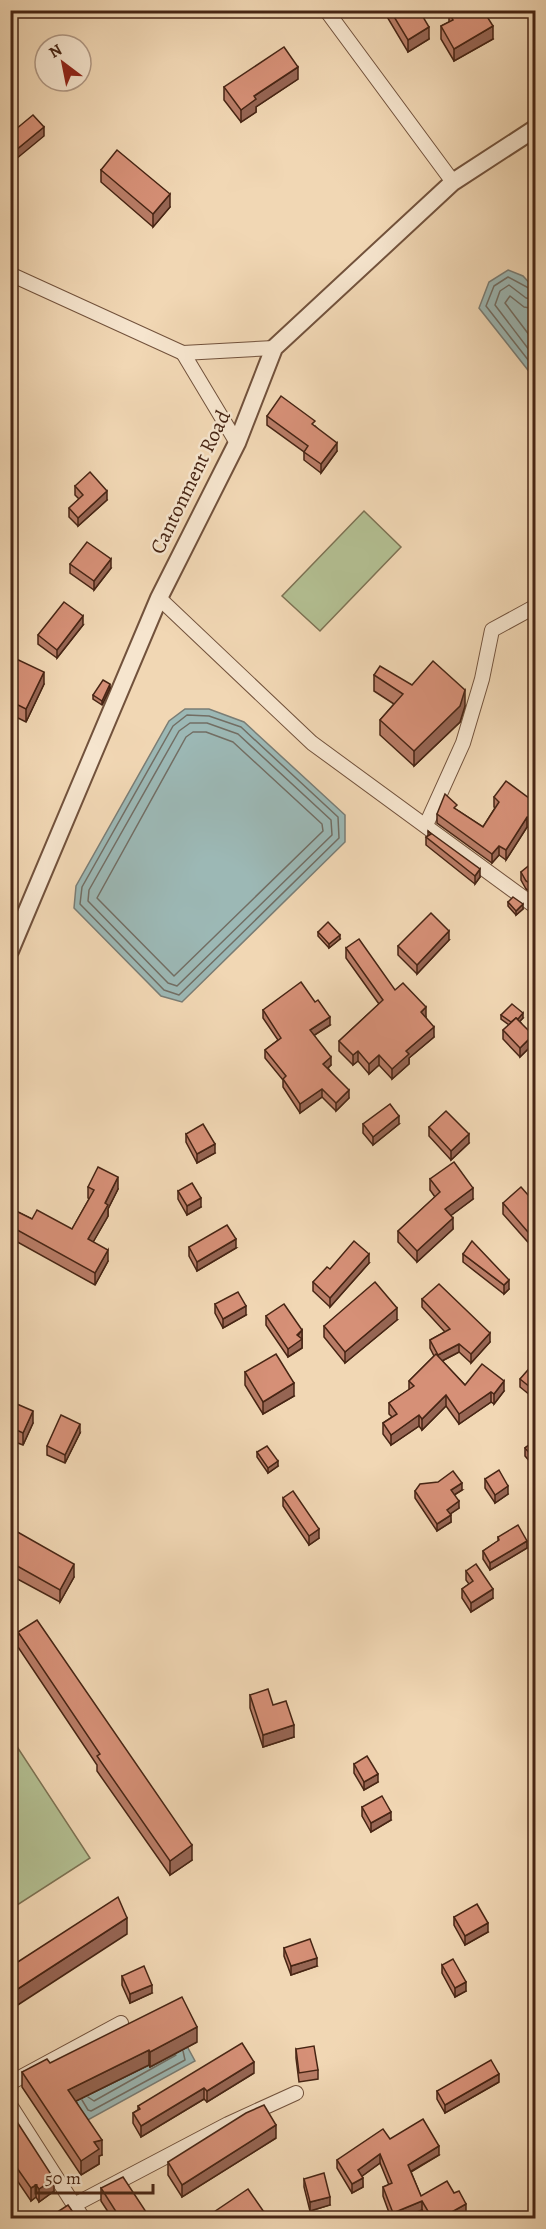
<svg xmlns="http://www.w3.org/2000/svg" width="546" height="2229" font-family="Alegreya,serif">
  <rect width="100%" height="100%" fill="#f1d7b4"/>
  <filter id="stains"><feTurbulence type="fractalNoise" baseFrequency=".00333" numOctaves="4"/><feColorMatrix values="0 0 0 0 .2 0 0 0 0 .09 0 0 0 0 .02 0 0 0 .5 -.17"/></filter>
  <radialGradient id="worn" r=".72"><stop offset=".6" stop-color="#630" stop-opacity="0"/><stop offset="1" stop-color="#630" stop-opacity=".3"/></radialGradient>
  <g fill="#b3bf92" stroke="#7d7253" stroke-width="1.5">
    <polygon points="364,511 401,547 320,631 282,596"/>
    <polygon points="10,1736 90,1858 11,1909 10,1909"/>
  </g>
  <g fill="#9cb8b5" stroke="#7a7d75" stroke-width="1.5">
    <polygon points="508,270 523,276 535,289 535,379 479,308 489,282"/>
    <polygon points="185,709 209,709 244,722 345,815 345,842 182,1002 161,996 74,908 76,886 169,721"/>
    <polygon points="175,2024 195,2061 86,2121 66,2083"/>
  </g>
  <g fill="none" stroke-linecap="round" stroke-linejoin="round">
    <g stroke="#726e64" stroke-width="1.5">
      <polyline points="536,292 508,277 494,286 486,306 536,370"/>
      <polyline points="536,300 526,298 509,285 500,291 495,305 536,359"/>
      <polyline points="536,309 524,307 510,296 505,303 536,344"/>
      <polygon points="187,715 209,716 241,727 338,817 339,838 179,995 164,990 80,904 82,887 173,726"/>
      <polygon points="190,723 207,723 238,734 331,820 332,835 177,986 168,983 88,901 89,890 179,731"/>
      <polygon points="193,732 206,732 233,742 322,824 323,831 174,976 97,898 186,737"/>
      <polyline points="88,2097 94,2101 176,2055"/>
      <polyline points="82,2100 88,2110 91,2111 185,2060 183,2051"/>
    </g>
    <g stroke="#72523c" stroke-width="16">
      <g id="minor">
        <polyline points="326,10 453,182"/>
        <polyline points="10,274 183,353 274,348"/>
        <polyline points="183,353 237,443"/>
        <polyline points="159,598 312,743 536,907"/>
        <polyline points="426,825 463,743 482,679 492,630 536,606"/>
        <polyline points="10,2083 121,2023"/>
        <polyline points="10,2105 74,2205 228,2124 296,2093"/>
        <polyline points="74,2205 83,2218"/>
      </g>
    </g>
    <g stroke="#72523c" stroke-width="20">
      <polyline id="tertiary" points="10,951 159,598 237,443 274,348 453,182 536,128"/>
    </g>
    <use href="#minor" stroke="#f6e5ce" stroke-width="14"/>
    <use href="#tertiary" stroke="#f6e5ce" stroke-width="16"/>
  </g>
  <g fill="#b87c66" stroke="#472514" stroke-width="1.5">
    <polygon points="383,10 419,10 429,39 408,52"/>
    <polygon points="449,13 493,39 454,61 441,39 441,26 449,22"/>
    <polygon points="298,79 256,107 256,112 241,122 224,100 224,87"/>
    <polygon points="101,170 170,207 153,227 101,182"/>
    <polygon points="267,416 315,426 337,451 321,473 304,460 304,452 267,425"/>
    <polygon points="75,486 107,500 78,526 69,517 69,508 79,499 75,495"/>
    <polygon points="70,564 111,568 94,590 70,573"/>
    <polygon points="83,625 57,658 38,644 38,635"/>
    <polygon points="10,656 44,684 26,722 10,714"/>
    <polygon points="374,675 412,685 465,706 460,722 414,766 380,735 380,720 394,704 374,691"/>
    <polygon points="110,688 102,705 93,699 93,695"/>
    <polygon points="536,793 535,828 527,827 506,860 499,855 492,863 437,823 437,814 457,810 483,827 495,808 494,807 494,797 529,798"/>
    <polygon points="428,831 480,877 475,884 426,845 426,837 428,836"/>
    <polygon points="536,867 536,895 526,889 521,880 521,872"/>
    <polygon points="508,902 523,909 516,915 508,906"/>
    <polygon points="318,932 340,939 329,948 318,936"/>
    <polygon points="449,940 417,974 398,955 398,946"/>
    <polygon points="346,948 426,1017 425,1018 434,1037 409,1058 409,1064 392,1079 379,1065 369,1074 358,1061 353,1065 339,1051 339,1041 379,1004 346,958"/>
    <polygon points="263,1010 330,1025 314,1035 331,1065 328,1068 349,1098 336,1111 322,1097 300,1113 283,1087 283,1080 265,1058 265,1050 278,1040 263,1018"/>
    <polygon points="501,1015 523,1018 520,1021 533,1044 520,1057 503,1039 503,1030 509,1025 501,1019"/>
    <polygon points="363,1124 399,1124 373,1145 363,1133"/>
    <polygon points="429,1127 469,1143 451,1160 429,1136"/>
    <polygon points="186,1134 215,1153 197,1163 186,1142"/>
    <polygon points="430,1179 473,1199 451,1215 453,1229 417,1262 398,1242 398,1231 435,1197 430,1190"/>
    <polygon points="88,1187 118,1189 108,1209 108,1216 93,1242 108,1261 95,1285 12,1239 10,1208 32,1219 72,1229 89,1199 88,1198"/>
    <polygon points="178,1191 201,1207 187,1215 178,1199"/>
    <polygon points="503,1203 536,1204 536,1248 534,1249 503,1214"/>
    <polygon points="189,1247 236,1248 197,1271 189,1256"/>
    <polygon points="463,1254 509,1289 504,1294 463,1262"/>
    <polygon points="369,1263 330,1307 313,1291 313,1282 330,1269"/>
    <polygon points="422,1299 490,1342 471,1363 459,1352 442,1361 465,1385 504,1391 494,1404 491,1402 459,1424 446,1406 422,1430 419,1426 391,1445 383,1434 383,1423 392,1417 389,1414 389,1403 409,1390 409,1381 434,1356 430,1348 430,1340 445,1332 422,1307"/>
    <polygon points="215,1304 246,1315 223,1328 215,1313"/>
    <polygon points="266,1316 302,1330 302,1348 288,1357 266,1325"/>
    <polygon points="536,1319 536,1335 530,1333 530,1328"/>
    <polygon points="397,1320 345,1363 324,1337 324,1326"/>
    <polygon points="536,1367 536,1400 520,1387 520,1379"/>
    <polygon points="245,1372 294,1396 263,1414 245,1385"/>
    <polygon points="10,1401 33,1423 23,1445 10,1440"/>
    <polygon points="80,1433 65,1463 47,1455 47,1446"/>
    <polygon points="536,1440 536,1469 525,1456 525,1448"/>
    <polygon points="257,1452 278,1466 268,1473 257,1457"/>
    <polygon points="485,1479 508,1494 495,1503 485,1488"/>
    <polygon points="462,1490 454,1495 459,1508 450,1514 451,1522 437,1531 415,1498 415,1491"/>
    <polygon points="283,1498 319,1538 309,1545 283,1506"/>
    <polygon points="10,1535 74,1577 60,1602 10,1575"/>
    <polygon points="498,1537 527,1548 490,1570 483,1559 483,1551 498,1541"/>
    <polygon points="466,1571 493,1598 471,1612 462,1598 462,1589 469,1584 466,1580"/>
    <polygon points="18,1632 192,1860 170,1875 97,1771 97,1765 18,1647"/>
    <polygon points="250,1695 273,1705 294,1737 263,1747 250,1708"/>
    <polygon points="354,1764 378,1782 364,1790 354,1773"/>
    <polygon points="362,1807 391,1820 371,1832 362,1816"/>
    <polygon points="454,1917 488,1932 465,1945 454,1925"/>
    <polygon points="284,1948 317,1966 291,1975 284,1956"/>
    <polygon points="442,1965 466,1991 455,1997 442,1973"/>
    <polygon points="122,1976 152,1993 130,2003 122,1985"/>
    <polygon points="197,2042 150,2067 149,2065 76,2101 102,2155 99,2156 99,2164 81,2175 22,2087 22,2072 50,2063"/>
    <polygon points="296,2049 318,2070 318,2079 299,2082 296,2058"/>
    <polygon points="254,2073 207,2102 204,2099 141,2137 133,2123 133,2113 138,2110 138,2106"/>
    <polygon points="499,2082 445,2113 437,2099 437,2091"/>
    <polygon points="10,2111 54,2191 39,2202 36,2197 31,2201 10,2170"/>
    <polygon points="276,2138 182,2197 168,2175 168,2162"/>
    <polygon points="390,2139 439,2155 411,2172 421,2196 466,2213 456,2218 427,2218 422,2210 400,2218 391,2218 383,2196 383,2187 389,2185 380,2163 362,2176 363,2187 352,2193 337,2168 337,2160"/>
    <polygon points="304,2179 330,2205 310,2211 304,2187"/>
    <polygon points="101,2188 150,2218 112,2218 101,2201"/>
  </g>
  <g fill="#966553" stroke="#472514" stroke-width="1.5">
    <polygon points="493,26 493,39 454,61 454,49"/>
    <polygon points="429,27 429,39 408,52 408,40"/>
    <polygon points="298,67 298,79 256,107 256,112 241,122 241,110 254,96"/>
    <polygon points="44,127 44,136 10,164 10,155"/>
    <polygon points="170,194 170,207 153,227 153,214"/>
    <polygon points="10,327 12,327 12,339 10,340"/>
    <polygon points="337,443 337,451 321,473 321,464"/>
    <polygon points="107,491 107,500 78,526 78,518"/>
    <polygon points="111,559 111,568 94,590 94,581"/>
    <polygon points="83,616 83,625 57,658 57,650"/>
    <polygon points="44,672 44,684 26,722 26,709"/>
    <polygon points="110,684 110,688 102,705 102,701"/>
    <polygon points="465,690 465,706 460,722 414,766 414,751"/>
    <polygon points="527,817 527,827 506,860 506,850"/>
    <polygon points="499,846 499,855 492,863 492,854"/>
    <polygon points="480,869 480,877 475,884 475,876"/>
    <polygon points="523,904 523,909 516,915 516,911"/>
    <polygon points="449,931 449,940 417,974 417,965"/>
    <polygon points="340,935 340,939 329,948 329,944"/>
    <polygon points="426,1007 426,1017 421,1022 421,1012"/>
    <polygon points="523,1013 523,1018 513,1028 513,1024"/>
    <polygon points="330,1017 330,1025 310,1038 310,1030"/>
    <polygon points="434,1027 434,1037 409,1058 409,1064 392,1079 392,1069 406,1051"/>
    <polygon points="533,1035 533,1044 520,1057 520,1048"/>
    <polygon points="358,1051 358,1061 353,1065 353,1055"/>
    <polygon points="379,1055 379,1065 369,1074 369,1064"/>
    <polygon points="331,1057 331,1065 323,1072 323,1064"/>
    <polygon points="322,1089 322,1097 300,1113 300,1104"/>
    <polygon points="349,1090 349,1098 336,1111 336,1103"/>
    <polygon points="399,1116 399,1124 373,1145 373,1137"/>
    <polygon points="469,1134 469,1143 451,1160 451,1151"/>
    <polygon points="215,1144 215,1153 197,1163 197,1154"/>
    <polygon points="118,1177 118,1189 108,1209 108,1216 88,1251 88,1239"/>
    <polygon points="473,1188 473,1199 445,1220 445,1209"/>
    <polygon points="201,1198 201,1207 187,1215 187,1206"/>
    <polygon points="453,1218 453,1229 417,1262 417,1251"/>
    <polygon points="12,1227 12,1239 10,1242 10,1230"/>
    <polygon points="236,1239 236,1248 197,1271 197,1262"/>
    <polygon points="108,1250 108,1261 95,1285 95,1273"/>
    <polygon points="369,1254 369,1263 330,1307 330,1298"/>
    <polygon points="509,1280 509,1289 504,1294 504,1285"/>
    <polygon points="246,1306 246,1315 223,1328 223,1319"/>
    <polygon points="397,1308 397,1320 345,1363 345,1352"/>
    <polygon points="302,1330 302,1348 288,1357 288,1349"/>
    <polygon points="490,1333 490,1342 471,1363 471,1354"/>
    <polygon points="459,1344 459,1352 438,1363 438,1355"/>
    <polygon points="504,1381 504,1391 494,1404 494,1394"/>
    <polygon points="294,1383 294,1396 263,1414 263,1402"/>
    <polygon points="491,1392 491,1402 459,1424 459,1414"/>
    <polygon points="446,1395 446,1406 422,1430 422,1419"/>
    <polygon points="33,1411 33,1423 23,1445 23,1433"/>
    <polygon points="419,1415 419,1426 391,1445 391,1435"/>
    <polygon points="80,1424 80,1433 65,1463 65,1455"/>
    <polygon points="278,1461 278,1466 268,1473 268,1468"/>
    <polygon points="462,1483 462,1490 451,1497 451,1490"/>
    <polygon points="508,1486 508,1494 495,1503 495,1495"/>
    <polygon points="459,1501 459,1508 447,1516 447,1510"/>
    <polygon points="451,1515 451,1522 437,1531 437,1524"/>
    <polygon points="319,1529 319,1538 309,1545 309,1536"/>
    <polygon points="527,1541 527,1548 490,1570 490,1563"/>
    <polygon points="74,1564 74,1577 60,1602 60,1590"/>
    <polygon points="493,1589 493,1598 471,1612 471,1603"/>
    <polygon points="294,1725 294,1737 263,1747 263,1735"/>
    <polygon points="378,1774 378,1782 364,1790 364,1782"/>
    <polygon points="391,1812 391,1820 371,1832 371,1823"/>
    <polygon points="192,1845 192,1860 170,1875 170,1861"/>
    <polygon points="127,1918 127,1934 10,2010 10,1994"/>
    <polygon points="488,1923 488,1932 465,1945 465,1936"/>
    <polygon points="317,1958 317,1966 291,1975 291,1966"/>
    <polygon points="466,1982 466,1991 455,1997 455,1988"/>
    <polygon points="152,1985 152,1993 130,2003 130,1994"/>
    <polygon points="197,2027 197,2042 150,2067 150,2052"/>
    <polygon points="149,2050 149,2065 68,2105 68,2090"/>
    <polygon points="254,2062 254,2073 207,2102 207,2091"/>
    <polygon points="499,2074 499,2082 445,2113 445,2105"/>
    <polygon points="204,2088 204,2099 141,2137 141,2126"/>
    <polygon points="276,2125 276,2138 182,2197 182,2185"/>
    <polygon points="102,2140 102,2155 99,2156 99,2164 81,2175 81,2161 94,2142"/>
    <polygon points="439,2146 439,2155 408,2173 408,2165"/>
    <polygon points="380,2154 380,2163 358,2179 358,2170"/>
    <polygon points="363,2178 363,2187 352,2193 352,2184"/>
    <polygon points="54,2179 54,2191 39,2202 39,2189"/>
    <polygon points="36,2185 36,2197 31,2201 31,2188"/>
    <polygon points="330,2197 330,2205 310,2211 310,2202"/>
    <polygon points="422,2201 422,2210 400,2218 393,2218 393,2213"/>
    <polygon points="466,2204 466,2213 456,2218 441,2218"/>
    <polygon points="264,2212 264,2218 255,2218"/>
  </g>
  <g fill="#d69077" stroke="#472514" stroke-width="1.5">
    <polygon points="390,10 419,10 429,27 408,40"/>
    <polygon points="452,10 483,10 493,26 454,49 441,26 453,20 449,13"/>
    <polygon points="284,47 298,67 254,96 256,99 241,110 224,87"/>
    <polygon points="33,115 44,127 10,155 10,134"/>
    <polygon points="117,150 170,194 153,214 101,170"/>
    <polygon points="281,396 315,421 312,424 337,443 321,464 304,452 308,446 267,416"/>
    <polygon points="90,472 107,491 78,518 69,508 83,495 75,486"/>
    <polygon points="87,542 111,559 94,581 70,564"/>
    <polygon points="64,602 83,616 57,650 38,635"/>
    <polygon points="10,656 44,672 26,709 10,701"/>
    <polygon points="433,661 465,690 460,706 414,751 380,720 403,694 374,675 380,666 412,685"/>
    <polygon points="103,680 110,684 102,701 93,695"/>
    <polygon points="506,781 529,798 536,793 536,814 535,818 527,817 506,850 499,846 492,854 437,814 445,794 457,805 454,808 483,827 499,802 494,797"/>
    <polygon points="428,831 480,869 475,876 426,837 431,834"/>
    <polygon points="532,863 536,867 536,887 526,881 521,872"/>
    <polygon points="513,897 523,904 516,911 508,902"/>
    <polygon points="431,913 449,931 417,965 398,946"/>
    <polygon points="328,922 340,935 329,944 318,932"/>
    <polygon points="359,939 395,990 403,983 426,1007 421,1012 434,1027 406,1051 409,1054 392,1069 379,1055 369,1064 358,1051 353,1055 339,1041 383,1000 346,948"/>
    <polygon points="301,982 315,1002 318,1000 330,1017 310,1030 331,1057 323,1064 349,1090 336,1103 322,1089 300,1104 283,1079 286,1076 265,1050 281,1038 263,1010"/>
    <polygon points="512,1004 523,1013 518,1019 516,1018 511,1022 501,1015"/>
    <polygon points="516,1018 533,1035 520,1048 503,1030"/>
    <polygon points="390,1104 399,1116 373,1137 363,1124"/>
    <polygon points="446,1111 469,1134 451,1151 429,1127"/>
    <polygon points="203,1124 215,1144 197,1154 186,1134"/>
    <polygon points="454,1162 473,1188 445,1209 453,1218 417,1251 398,1231 440,1192 430,1179"/>
    <polygon points="98,1167 118,1177 105,1203 108,1205 88,1239 108,1250 95,1273 12,1227 10,1230 10,1208 32,1219 37,1210 72,1229 94,1190 88,1187"/>
    <polygon points="192,1183 201,1198 187,1206 178,1191"/>
    <polygon points="521,1187 536,1204 536,1238 534,1239 503,1203"/>
    <polygon points="227,1225 236,1239 197,1262 189,1247"/>
    <polygon points="354,1241 369,1254 330,1298 313,1282 327,1267 330,1269"/>
    <polygon points="472,1241 509,1280 504,1285 463,1254"/>
    <polygon points="375,1282 397,1308 345,1352 324,1326"/>
    <polygon points="439,1284 490,1333 471,1354 459,1344 438,1355 430,1340 450,1329 422,1299"/>
    <polygon points="238,1292 246,1306 223,1319 215,1304"/>
    <polygon points="284,1304 302,1330 297,1335 302,1339 288,1349 266,1316"/>
    <polygon points="536,1319 536,1331 530,1328"/>
    <polygon points="276,1354 294,1383 263,1402 245,1372"/>
    <polygon points="436,1354 465,1385 482,1364 504,1381 494,1394 491,1392 459,1414 446,1395 422,1419 419,1415 391,1435 383,1423 397,1414 389,1403 414,1386 409,1381"/>
    <polygon points="533,1364 536,1367 536,1392 520,1379"/>
    <polygon points="10,1401 33,1411 23,1433 10,1427"/>
    <polygon points="61,1415 80,1424 65,1455 47,1446"/>
    <polygon points="536,1440 536,1461 525,1448"/>
    <polygon points="267,1446 278,1461 268,1468 257,1452"/>
    <polygon points="499,1470 508,1486 495,1495 485,1479"/>
    <polygon points="453,1471 462,1483 451,1490 459,1501 447,1510 451,1515 437,1524 415,1491 420,1484 438,1482"/>
    <polygon points="293,1491 319,1529 309,1536 283,1498"/>
    <polygon points="518,1525 527,1541 490,1563 483,1551 499,1540 498,1537"/>
    <polygon points="14,1530 74,1564 60,1590 10,1562 10,1535"/>
    <polygon points="476,1564 493,1589 471,1603 462,1589 473,1581 466,1571"/>
    <polygon points="37,1620 192,1845 170,1861 97,1756 100,1754 18,1632"/>
    <polygon points="268,1689 273,1705 286,1701 294,1725 263,1735 250,1695"/>
    <polygon points="367,1756 378,1774 364,1782 354,1764"/>
    <polygon points="382,1796 391,1812 371,1823 362,1807"/>
    <polygon points="118,1897 127,1918 10,1994 10,1967"/>
    <polygon points="477,1904 488,1923 465,1936 454,1917"/>
    <polygon points="310,1939 317,1958 291,1966 284,1948"/>
    <polygon points="453,1959 466,1982 455,1988 442,1965"/>
    <polygon points="144,1966 152,1985 130,1994 122,1976"/>
    <polygon points="182,1997 197,2027 150,2052 149,2050 68,2090 102,2140 94,2142 99,2149 81,2161 22,2072 47,2059 50,2063"/>
    <polygon points="242,2043 254,2062 207,2091 204,2088 141,2126 133,2113 140,2109 138,2106"/>
    <polygon points="314,2046 318,2070 299,2073 296,2049"/>
    <polygon points="491,2060 499,2074 445,2105 437,2091"/>
    <polygon points="264,2105 276,2125 182,2185 168,2162 246,2113"/>
    <polygon points="10,2111 54,2179 39,2189 36,2185 31,2188 10,2158"/>
    <polygon points="423,2119 439,2146 408,2165 421,2196 447,2181 454,2193 459,2191 466,2204 441,2218 432,2218 422,2201 393,2213 383,2187 392,2183 380,2154 358,2170 363,2178 352,2184 337,2160 383,2129 390,2139"/>
    <polygon points="324,2173 330,2197 310,2202 304,2179"/>
    <polygon points="123,2177 150,2218 120,2218 101,2188"/>
    <polygon points="248,2189 264,2212 255,2218 205,2218"/>
    <polygon points="68,2205 77,2218 48,2218"/>
  </g>
  <g text-anchor="middle" dominant-baseline="central" stroke-width="5" stroke-linejoin="round" paint-order="stroke">
    <g font-size="21" fill="#472514" stroke="#f6e5ce">
      <text transform="translate(190 482) rotate(-64)">Cantonment Road</text>
    </g>
  </g>
  <rect width="546" height="2229" fill="none" stroke="#f1d7b4" stroke-width="36"/>
  <rect x="12" y="12" width="522" height="2205" fill="none" stroke="#472514" stroke-width="3"/>
  <rect x="18" y="18" width="510" height="2193" fill="none" stroke="#472514" stroke-width="1.5"/>
  <g transform="translate(63 63) rotate(328)"><circle r="28" fill="#f6e5ce" stroke="#b09884" stroke-width="1.5"/>
  <path d="M0-4.5L10 22L0 15L-10 22Z" fill="#8f2418"/>
  <text y="-9" font-size="16" font-weight="bold" text-anchor="middle" fill="#472514">N</text>
  </g>
  <path d="M36 2184v9h117v-9" fill="none" stroke="#472514" stroke-width="3"/>
  <text x="45" y="2184" font-size="18" fill="#472514" stroke="#f6e5ce" stroke-width="4.5" paint-order="stroke">50 m</text>
  <rect width="100%" height="100%" filter="url(#stains)"/>
  <rect width="100%" height="100%" fill="url(#worn)"/>
</svg>
